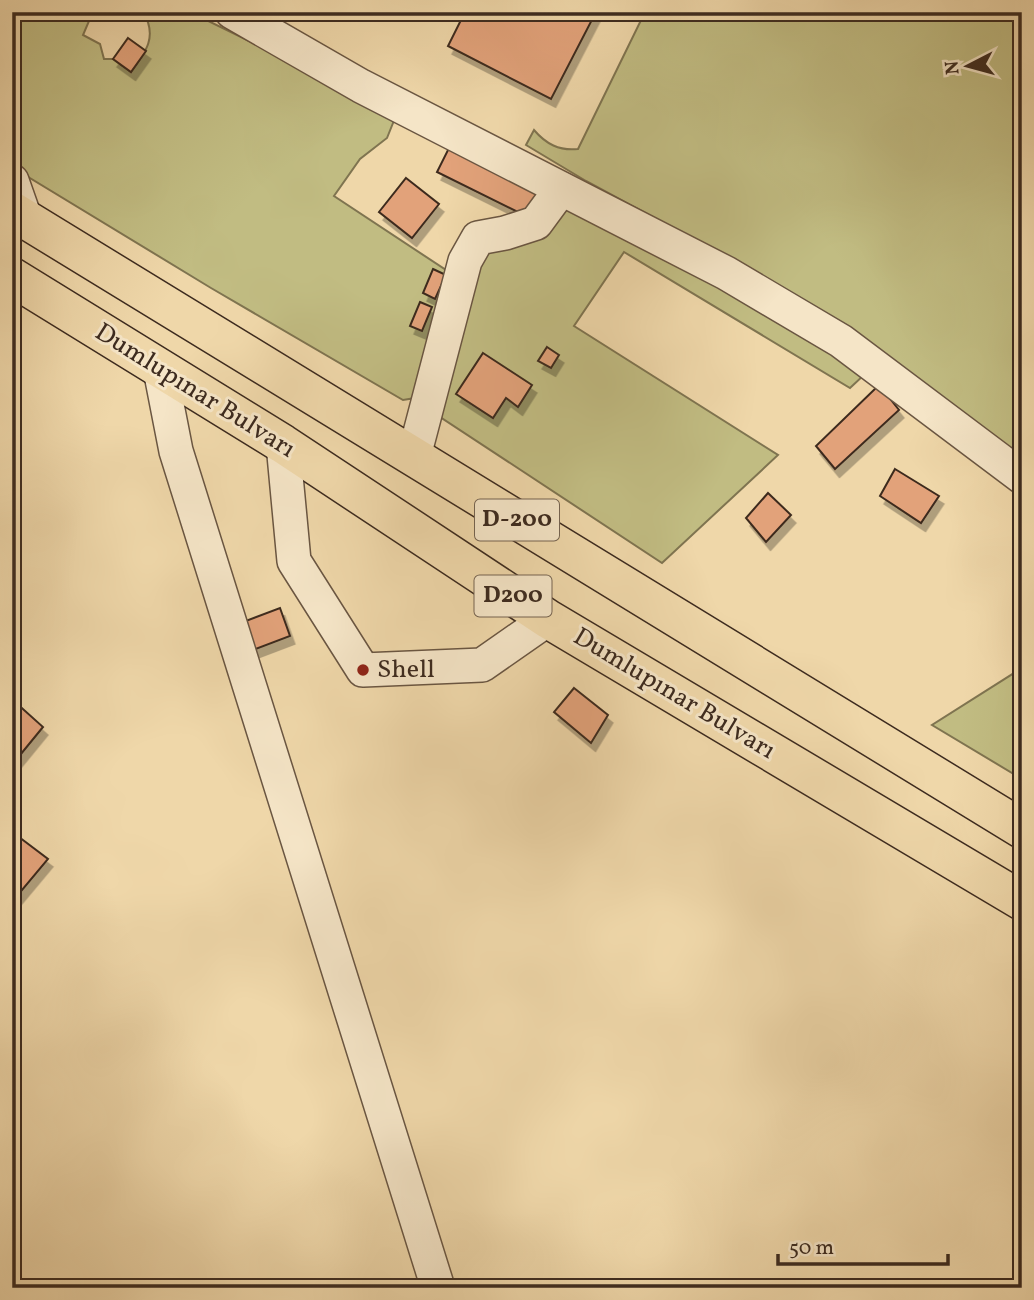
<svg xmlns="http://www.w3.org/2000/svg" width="1034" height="1300" font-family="Vollkorn,serif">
  <defs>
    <filter id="shadow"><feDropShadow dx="4.5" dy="8" stdDeviation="0" flood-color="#0004"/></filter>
  </defs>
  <rect width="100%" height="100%" fill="#efd7a9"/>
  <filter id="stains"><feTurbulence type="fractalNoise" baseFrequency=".00286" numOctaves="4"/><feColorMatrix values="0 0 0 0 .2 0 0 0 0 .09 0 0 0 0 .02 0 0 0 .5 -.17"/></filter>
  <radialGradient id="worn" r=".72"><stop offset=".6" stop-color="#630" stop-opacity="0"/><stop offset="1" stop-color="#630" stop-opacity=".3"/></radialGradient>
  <g fill="#c1bc82" stroke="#7f7450" stroke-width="2">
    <path d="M12,12H90L92,14L83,35L100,44L104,59H113L131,72C146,52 158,36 143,12H190L310,71L395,118L387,138L360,159L334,196L452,274L415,398L403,400L211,288L25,175L12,156Z"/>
    <path d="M645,12H1022V462L775,283L586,181L526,145L534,130C546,144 559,151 578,149Z"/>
    <polygon points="576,202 865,374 850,388 624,252 574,326 778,455 662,563 431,411 480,246"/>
    <polygon points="1022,668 1022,779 932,725"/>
  </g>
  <g fill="#e2a27a" stroke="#3d2b1f" stroke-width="2" filter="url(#shadow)">
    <polygon points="465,12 596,12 551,99 448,46"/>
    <polygon points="128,38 146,51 131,72 113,59"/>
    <polygon points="453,140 546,189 532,219 437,172"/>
    <polygon points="406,178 439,204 412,238 379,212"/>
    <polygon points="433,269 446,275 435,299 423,293"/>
    <polygon points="420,302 432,307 422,331 410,326"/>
    <polygon points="547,347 559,355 551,368 538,361"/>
    <polygon points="483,353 532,385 518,407 506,398 493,418 456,394"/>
    <polygon points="879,385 899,410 835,469 816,446"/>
    <polygon points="895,469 939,496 921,523 880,496"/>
    <polygon points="768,493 791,515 766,542 746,518"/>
    <polygon points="280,608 290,636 253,650 243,622"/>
    <polygon points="574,688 608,715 591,743 554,712"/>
    <polygon points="14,701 43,727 16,760 12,757"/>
    <polygon points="15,834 48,859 12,902 12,837"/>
  </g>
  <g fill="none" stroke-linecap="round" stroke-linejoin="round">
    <g stroke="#6a5642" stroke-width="36">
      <g id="minor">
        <polyline points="232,12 361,86 726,273 841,341 1022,477"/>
        <polyline points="12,181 25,218"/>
        <polyline points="160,369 176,451 438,1288"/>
        <polyline points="283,444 294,561 363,670 482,665 548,619"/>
        <polyline points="414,456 465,261 478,238 505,233 536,223 561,189"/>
      </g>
    </g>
    <g stroke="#3d2b1f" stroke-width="41">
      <g id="highway">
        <polyline points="12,211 1022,829"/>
        <polyline points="12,277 283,444 548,619 1022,901"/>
      </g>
    </g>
    <use href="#minor" stroke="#f5e5c7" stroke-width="33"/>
    <use href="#highway" stroke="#efd7a9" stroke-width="38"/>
  </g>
  <circle fill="#8f2418" stroke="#f5e5c7" stroke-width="2.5" cx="363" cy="670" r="7"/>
  <g text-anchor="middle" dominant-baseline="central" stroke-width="6" stroke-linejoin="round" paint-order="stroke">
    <g fill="#f5e5c7" stroke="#746351" stroke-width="2">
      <rect x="475" y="499.5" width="84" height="41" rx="5"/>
      <rect x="474.5" y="575.5" width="77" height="41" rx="5"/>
    </g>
    <g font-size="24" font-weight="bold" fill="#3d2b1f">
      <text x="517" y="520">D-200</text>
      <text x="513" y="596">D200</text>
    </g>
    <g font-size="26" fill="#3d2b1f" stroke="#f5e5c7">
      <text transform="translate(195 391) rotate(32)">Dumlupınar Bulvarı</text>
      <text transform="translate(674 694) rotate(31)">Dumlupınar Bulvarı</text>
    </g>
    <g font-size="26" fill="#3d2b1f" stroke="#f5e5c7" text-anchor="start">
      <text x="377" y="670">Shell</text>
    </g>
  </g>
  <rect width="1034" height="1300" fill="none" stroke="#efd7a9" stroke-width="42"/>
  <rect x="14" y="14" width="1006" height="1272" fill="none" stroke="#3d2b1f" stroke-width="3.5"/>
  <rect x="21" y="21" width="992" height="1258" fill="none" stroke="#3d2b1f" stroke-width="2"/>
  <g transform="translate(968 66) rotate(264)" stroke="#f5e5c7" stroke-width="5" paint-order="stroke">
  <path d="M0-5L12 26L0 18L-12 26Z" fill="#3d2b1f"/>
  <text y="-10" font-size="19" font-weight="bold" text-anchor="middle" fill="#3d2b1f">N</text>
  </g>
  <path d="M778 1254v10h170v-10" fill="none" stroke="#3d2b1f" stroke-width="3.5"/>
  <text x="789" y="1254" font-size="21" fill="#3d2b1f" stroke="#f5e5c7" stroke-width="5" paint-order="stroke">50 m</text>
  <rect width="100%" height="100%" filter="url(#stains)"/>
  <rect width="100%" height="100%" fill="url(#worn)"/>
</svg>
